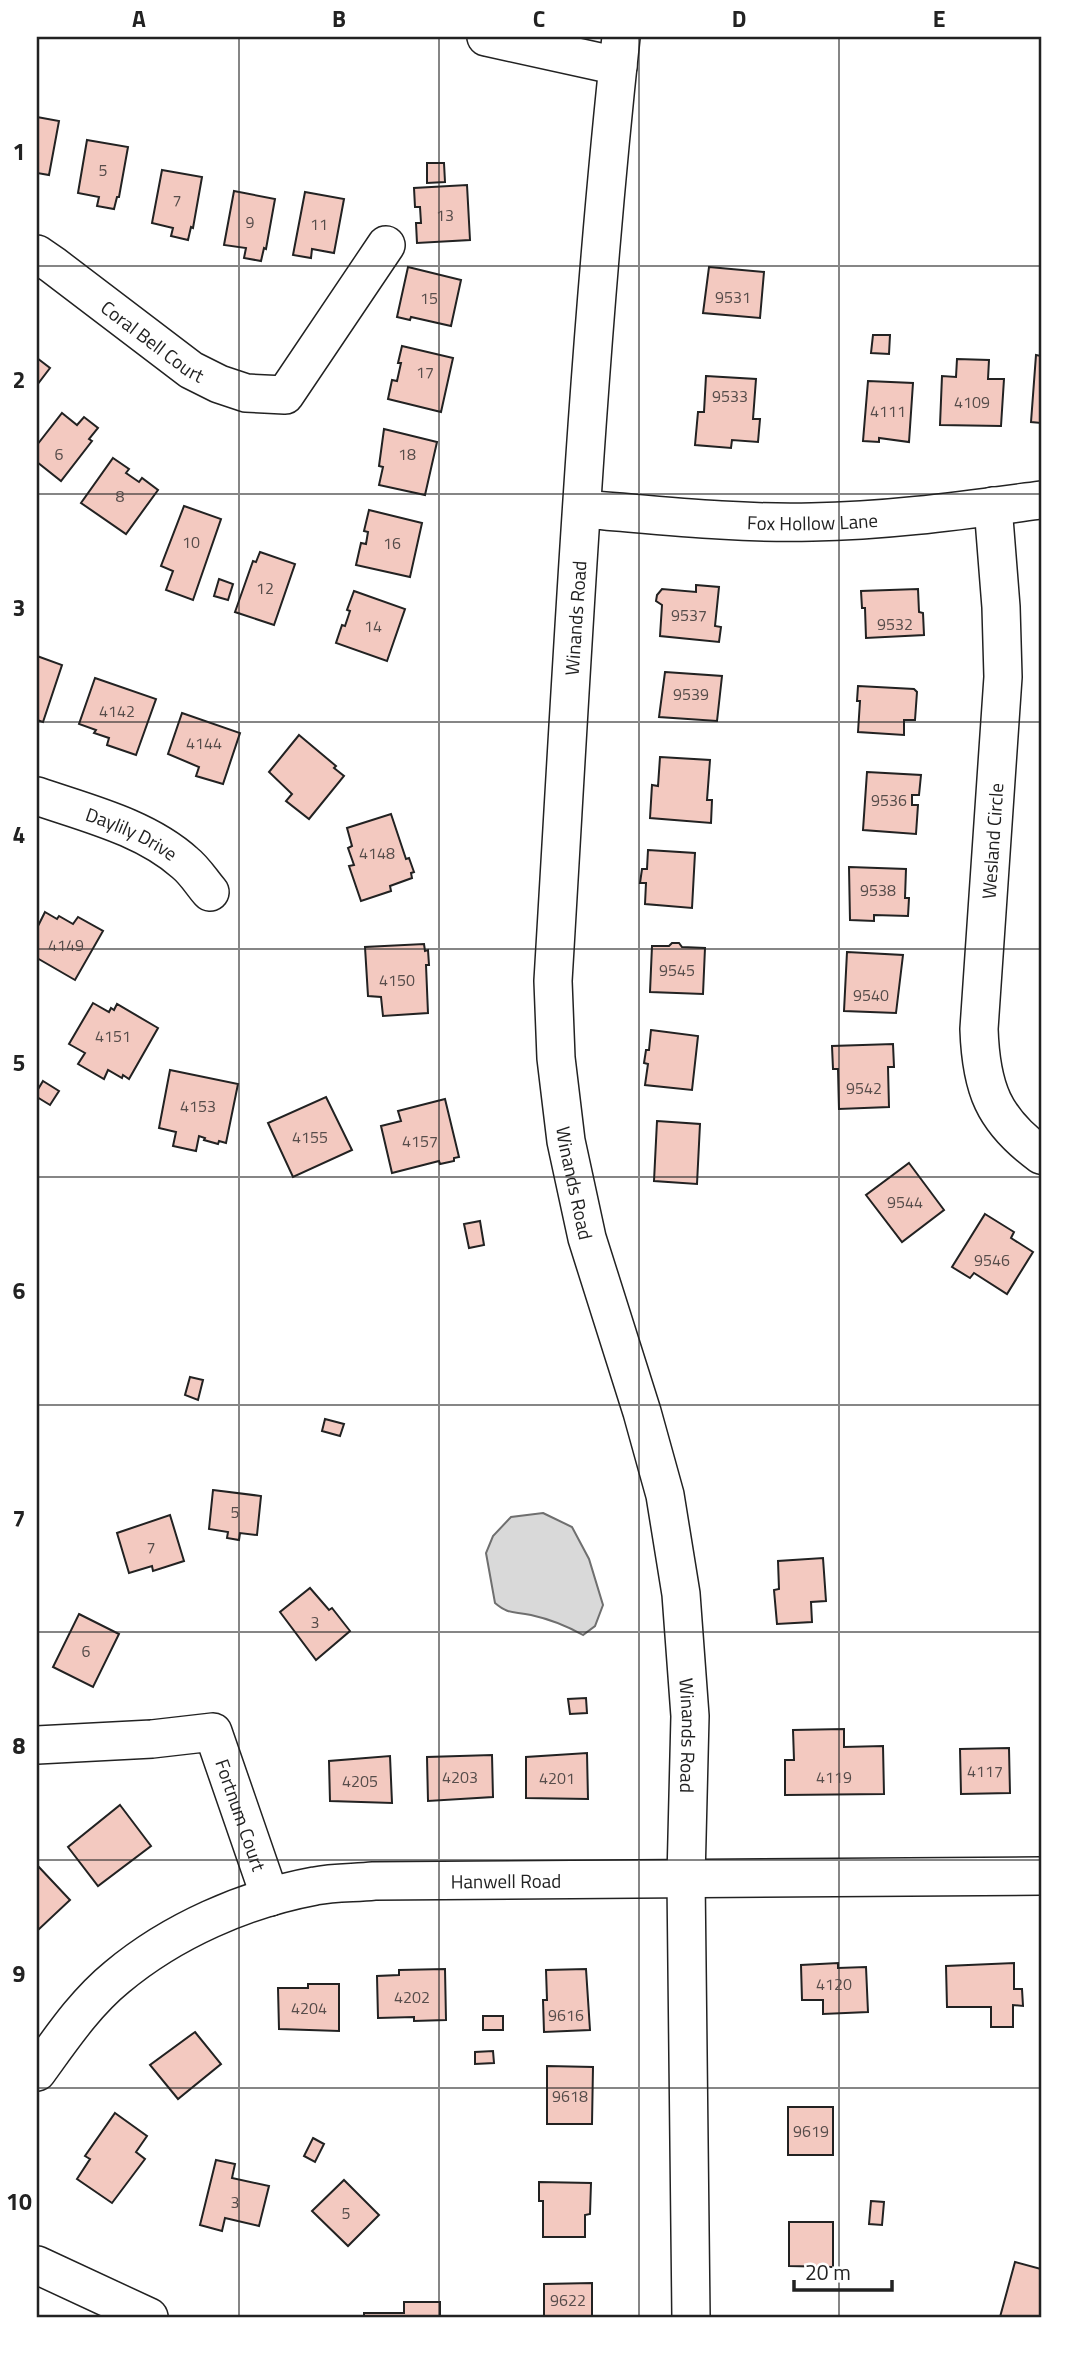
<svg xmlns="http://www.w3.org/2000/svg" width="1078" height="2354" font-family="'Titillium Web',sans-serif">
  <rect width="100%" height="100%" fill="#fff"/>
  <path fill="#d9d9d9" stroke="#6f6f6f" stroke-width="2" d="M543,1513L572,1527L589,1559L603,1605L595,1626L583,1635C567,1626 549,1619 531,1615C514,1611 509,1615 495,1603L486,1553L493,1536L511,1517Z"/>
  <g fill="#f3c9c0" stroke="#222" stroke-width="2">
    <polygon points="37,117 59,121 49,175 37,173"/>
    <polygon points="87,140 128,147 119,197 117,197 114,209 97,206 99,197 78,193"/>
    <polygon points="427,163 444,163 445,182 427,183"/>
    <polygon points="162,170 202,177 193,228 191,227 188,240 171,236 173,228 152,223"/>
    <polygon points="467,185 470,240 417,243 416,223 421,223 420,207 415,207 414,188"/>
    <polygon points="234,191 275,199 266,249 264,248 261,261 244,258 246,248 224,245"/>
    <polygon points="305,192 344,199 334,253 312,249 311,258 293,255"/>
    <polygon points="408,267 461,280 451,326 411,317 410,320 397,317"/>
    <polygon points="709,267 764,272 760,318 703,313"/>
    <polygon points="873,335 890,335 889,354 871,353"/>
    <polygon points="402,346 453,358 441,412 388,399 392,380 397,381 401,363 398,363"/>
    <polygon points="1036,355 1041,356 1041,423 1031,422"/>
    <polygon points="37,358 50,368 37,385"/>
    <polygon points="957,359 989,360 988,379 1004,379 1001,426 940,425 942,376 956,377"/>
    <polygon points="706,376 756,379 753,419 760,419 758,442 732,440 731,448 695,445 698,412 704,412"/>
    <polygon points="868,381 913,383 909,442 879,438 879,442 863,441"/>
    <polygon points="62,413 77,425 84,417 98,428 89,439 92,441 61,481 37,462 37,445"/>
    <polygon points="384,429 437,442 425,495 379,485 383,467 379,466"/>
    <polygon points="113,458 129,469 126,473 139,482 142,478 158,490 126,534 81,503"/>
    <polygon points="184,506 221,519 193,600 166,590 173,571 161,566"/>
    <polygon points="369,510 422,523 410,577 356,565 361,543 366,544 368,532 364,531"/>
    <polygon points="260,552 295,564 274,625 235,612 253,561 256,562"/>
    <polygon points="219,579 233,584 228,600 214,596"/>
    <polygon points="696,585 719,587 715,626 721,627 719,642 660,636 662,605 656,601 657,595 662,589 696,592"/>
    <polygon points="918,589 919,612 923,613 924,635 866,638 865,608 862,608 861,591"/>
    <polygon points="354,591 405,609 387,661 336,643 342,625 345,626 350,611 347,610"/>
    <polygon points="37,656 62,665 43,722 37,720"/>
    <polygon points="665,672 722,676 717,721 659,717"/>
    <polygon points="95,678 156,699 136,755 107,745 109,738 94,733 96,730 79,724"/>
    <polygon points="858,686 914,689 917,692 915,720 904,720 904,735 858,732 860,701 857,701"/>
    <polygon points="182,713 240,733 223,784 196,776 199,767 168,754"/>
    <polygon points="299,735 336,766 334,768 344,776 309,819 286,801 292,794 269,772"/>
    <polygon points="660,757 710,760 707,800 712,800 711,823 650,818 652,785 658,786"/>
    <polygon points="867,772 921,775 919,795 912,795 912,805 918,805 916,834 863,830"/>
    <polygon points="391,814 406,859 409,858 414,872 411,873 412,878 390,886 391,891 361,901 349,866 354,865 348,848 352,846 347,828"/>
    <polygon points="648,850 695,853 692,908 645,904 646,883 640,883 642,869 647,869"/>
    <polygon points="849,867 906,869 905,898 909,898 908,916 874,915 874,921 850,920"/>
    <polygon points="45,912 57,919 59,916 73,924 78,917 103,931 75,980 37,958 37,928"/>
    <polygon points="672,943 679,943 682,947 705,948 703,994 650,992 652,946 669,946"/>
    <polygon points="424,944 425,951 428,950 429,965 426,965 428,1013 383,1016 381,997 368,996 365,947"/>
    <polygon points="847,952 903,955 896,1013 844,1011"/>
    <polygon points="93,1003 109,1012 111,1008 114,1010 117,1004 158,1028 129,1079 123,1075 122,1078 108,1070 104,1079 78,1064 85,1053 69,1044"/>
    <polygon points="651,1030 698,1036 692,1090 645,1085 648,1064 644,1063 646,1050 649,1050"/>
    <polygon points="893,1044 894,1067 888,1067 889,1107 839,1109 838,1069 833,1069 832,1046"/>
    <polygon points="170,1070 238,1084 226,1143 219,1141 218,1144 204,1140 205,1138 199,1136 196,1151 173,1146 176,1132 159,1128"/>
    <polygon points="43,1081 59,1091 50,1105 37,1097 37,1091"/>
    <polygon points="326,1097 352,1150 293,1177 268,1123"/>
    <polygon points="445,1099 459,1157 454,1158 454,1161 440,1164 439,1161 392,1173 381,1126 401,1121 398,1111"/>
    <polygon points="657,1121 700,1124 697,1184 654,1181"/>
    <polygon points="909,1163 944,1210 902,1242 866,1195"/>
    <polygon points="985,1214 1014,1232 1011,1238 1033,1252 1007,1294 974,1273 970,1278 952,1267"/>
    <polygon points="480,1221 484,1245 469,1248 464,1224"/>
    <polygon points="190,1377 203,1380 198,1400 185,1395"/>
    <polygon points="325,1419 344,1424 340,1436 322,1431"/>
    <polygon points="213,1490 261,1496 257,1535 240,1533 239,1540 227,1538 228,1532 209,1529"/>
    <polygon points="170,1515 184,1561 153,1571 152,1566 129,1573 117,1533"/>
    <polygon points="823,1558 826,1601 811,1602 812,1622 777,1624 774,1590 779,1589 778,1561"/>
    <polygon points="310,1588 329,1610 332,1608 350,1631 316,1660 280,1612"/>
    <polygon points="79,1614 119,1634 93,1687 53,1667"/>
    <polygon points="586,1698 587,1713 570,1714 568,1699"/>
    <polygon points="844,1729 844,1747 883,1746 884,1794 785,1795 785,1760 794,1760 793,1730"/>
    <polygon points="1009,1748 1010,1793 961,1794 960,1749"/>
    <polygon points="587,1753 588,1799 526,1798 526,1757"/>
    <polygon points="492,1755 493,1797 428,1801 427,1757"/>
    <polygon points="390,1756 392,1803 330,1801 329,1761"/>
    <polygon points="120,1805 151,1846 98,1886 68,1847"/>
    <polygon points="37,1865 70,1900 37,1931"/>
    <polygon points="838,1963 838,1968 866,1967 868,2012 823,2014 823,2000 802,2000 801,1965"/>
    <polygon points="1014,1963 1014,1989 1022,1989 1023,2006 1013,2005 1013,2027 991,2027 991,2007 947,2007 946,1966"/>
    <polygon points="445,1969 446,2020 414,2021 414,2017 378,2018 377,1976 399,1975 399,1970"/>
    <polygon points="586,1969 590,2030 544,2032 543,2000 547,2000 546,1970"/>
    <polygon points="308,1984 339,1984 339,2031 279,2029 278,1988 308,1988"/>
    <rect x="483" y="2016" width="20" height="14"/>
    <polygon points="195,2032 221,2064 178,2099 150,2065"/>
    <polygon points="493,2051 494,2063 475,2064 475,2052"/>
    <polygon points="547,2066 593,2067 592,2124 547,2124"/>
    <rect x="788" y="2107" width="45" height="48"/>
    <polygon points="115,2113 147,2136 136,2152 145,2159 112,2203 77,2179 90,2159 85,2156"/>
    <polygon points="313,2138 324,2144 315,2162 304,2156"/>
    <polygon points="216,2160 235,2164 232,2178 269,2186 259,2226 225,2218 222,2231 200,2225"/>
    <polygon points="344,2180 379,2215 348,2246 312,2211"/>
    <polygon points="539,2182 591,2183 590,2214 585,2215 585,2237 543,2237 543,2201 539,2201"/>
    <polygon points="871,2201 884,2202 882,2225 869,2224"/>
    <polygon points="789,2222 833,2222 833,2267 789,2266"/>
    <polygon points="1015,2262 1041,2269 1041,2317 1000,2317"/>
    <polygon points="592,2283 592,2317 544,2317 544,2284"/>
    <polygon points="404,2302 440,2302 440,2317 364,2317 364,2313 404,2313"/>
  </g>
  <g fill="none" stroke-linecap="round" stroke-linejoin="round">
    <g stroke="#222" stroke-width="40">
      <g id="minor">
        <polyline points="486,37 618,66"/>
        <path id="s1" d="M621,37C587,351 572,667 553,981L556,1058L566,1141L587,1238L642,1412L665,1495L681,1594L690,1716L686,1878L691,2317"/>
        <path id="s2" d="M37,254L53,265L191,370L219,384L246,393L285,395L386,245"/>
        <path d="M993,506L1001,607L1003,677L979,1029C981,1088 993,1120 1041,1155"/>
        <path id="s3" d="M582,509C658,515 736,524 812,522C889,521 965,510 1041,500"/>
        <path id="s4" d="M37,796C86,813 145,827 185,863C195,871 202,883 210,892"/>
        <path id="s5" d="M37,1745L152,1739L213,1732L270,1897"/>
        <path id="s6" d="M37,2072C61,2039 85,2003 117,1977C172,1931 245,1899 315,1886C334,1882 355,1883 374,1881L1041,1876"/>
        <polyline points="37,2265 149,2317"/>
      </g>
    </g>
    <use href="#minor" stroke="#fff" stroke-width="37"/>
  </g>
  <path fill="none" stroke="#222" stroke-width="2" stroke-opacity="0.55" d="M239,37V2317M439,37V2317M639,37V2317M839,37V2317M37,266H1041M37,494H1041M37,722H1041M37,949H1041M37,1177H1041M37,1405H1041M37,1632H1041M37,1860H1041M37,2088H1041"/>
  <g text-anchor="middle" dominant-baseline="central" stroke-width="5" stroke-linejoin="round" paint-order="stroke">
    <g font-size="16" fill="#564c4a">
      <text x="103" y="170">5</text>
      <text x="177" y="200">7</text>
      <text x="445" y="215">13</text>
      <text x="250" y="222">9</text>
      <text x="319" y="224">11</text>
      <text x="733" y="297">9531</text>
      <text x="429" y="298">15</text>
      <text x="425" y="372">17</text>
      <text x="730" y="396">9533</text>
      <text x="972" y="402">4109</text>
      <text x="888" y="411">4111</text>
      <text x="59" y="454">6</text>
      <text x="407" y="454">18</text>
      <text x="120" y="496">8</text>
      <text x="191" y="542">10</text>
      <text x="392" y="543">16</text>
      <text x="265" y="588">12</text>
      <text x="689" y="615">9537</text>
      <text x="895" y="624">9532</text>
      <text x="373" y="626">14</text>
      <text x="691" y="694">9539</text>
      <text x="117" y="711">4142</text>
      <text x="204" y="743">4144</text>
      <text x="889" y="800">9536</text>
      <text x="377" y="853">4148</text>
      <text x="878" y="890">9538</text>
      <text x="66" y="945">4149</text>
      <text x="677" y="970">9545</text>
      <text x="397" y="980">4150</text>
      <text x="871" y="995">9540</text>
      <text x="113" y="1036">4151</text>
      <text x="864" y="1088">9542</text>
      <text x="198" y="1106">4153</text>
      <text x="310" y="1137">4155</text>
      <text x="420" y="1141">4157</text>
      <text x="905" y="1202">9544</text>
      <text x="992" y="1260">9546</text>
      <text x="235" y="1512">5</text>
      <text x="151" y="1547">7</text>
      <text x="315" y="1622">3</text>
      <text x="86" y="1651">6</text>
      <text x="985" y="1771">4117</text>
      <text x="460" y="1777">4203</text>
      <text x="834" y="1777">4119</text>
      <text x="557" y="1778">4201</text>
      <text x="360" y="1781">4205</text>
      <text x="834" y="1984">4120</text>
      <text x="412" y="1997">4202</text>
      <text x="309" y="2008">4204</text>
      <text x="566" y="2015">9616</text>
      <text x="570" y="2096">9618</text>
      <text x="811" y="2131">9619</text>
      <text x="235" y="2202">3</text>
      <text x="346" y="2213">5</text>
      <text x="568" y="2300">9622</text>
    </g>
    <g font-size="19" fill="#222" stroke="#fff">
      <text stroke="none"><textPath href="#s2" startOffset="145">Coral Bell Court</textPath></text>
      <text stroke="none"><textPath href="#s3" startOffset="231">Fox Hollow Lane</textPath></text>
      <text transform="translate(575 618) rotate(-86)">Winands Road</text>
      <text stroke="none"><textPath href="#s4" startOffset="102">Daylily Drive</textPath></text>
      <text transform="translate(992 841) rotate(-86)">Wesland Circle</text>
      <text stroke="none"><textPath href="#s1" startOffset="1150">Winands Road</textPath></text>
      <text stroke="none"><textPath href="#s1" startOffset="1717">Winands Road</textPath></text>
      <text stroke="none"><textPath href="#s5" startOffset="264">Fortnum Court</textPath></text>
      <text stroke="none"><textPath href="#s6" startOffset="536">Hanwell Road</textPath></text>
    </g>
  </g>
  <rect width="1078" height="2354" fill="none" stroke="#ffffff" stroke-width="77"/>
  <path d="M794 2280v10h98v-10" fill="none" stroke="#222222" stroke-width="3.5"/>
  <text x="805" y="2280" font-size="21" fill="#222222" stroke="#ffffff" stroke-width="5" paint-order="stroke">20 m</text>
  <rect x="38" y="38" width="1002" height="2278" fill="none" stroke="#222" stroke-width="2.5"/>
  <g font-size="23" text-anchor="middle" font-weight="bold" fill="#222">
    <text x="139" y="27">A</text>
    <text x="339" y="27">B</text>
    <text x="539" y="27">C</text>
    <text x="739" y="27">D</text>
    <text x="939" y="27">E</text>
    <text x="19" y="160">1</text>
    <text x="19" y="388">2</text>
    <text x="19" y="616">3</text>
    <text x="19" y="843">4</text>
    <text x="19" y="1071">5</text>
    <text x="19" y="1299">6</text>
    <text x="19" y="1527">7</text>
    <text x="19" y="1754">8</text>
    <text x="19" y="1982">9</text>
    <text x="19" y="2210">10</text>
  </g>
</svg>
